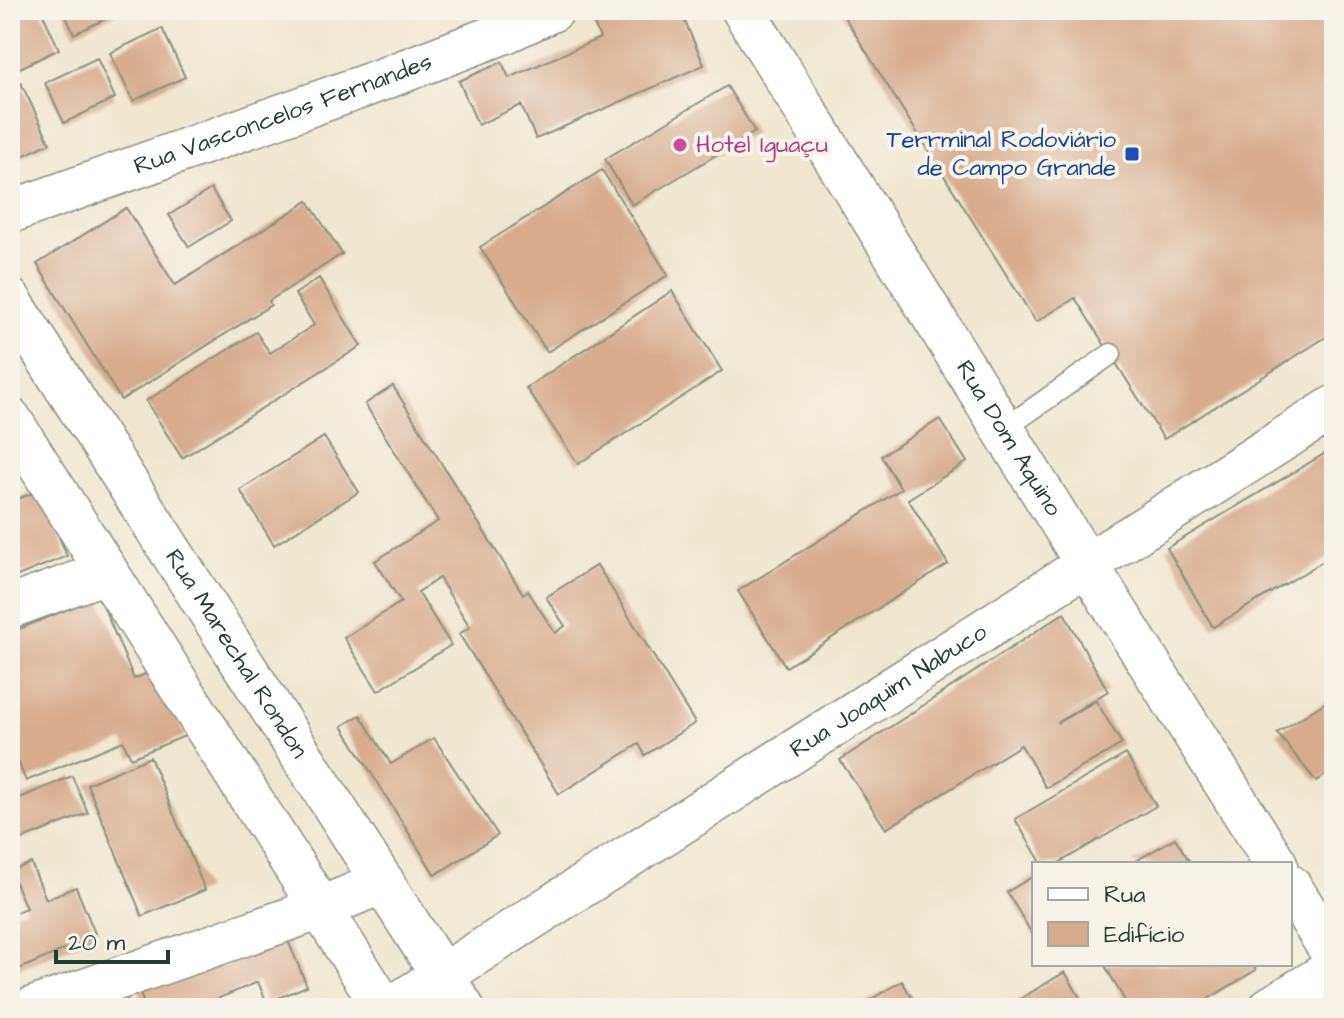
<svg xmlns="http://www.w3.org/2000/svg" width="1344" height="1018" font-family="'Architects Daughter',sans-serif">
  <rect width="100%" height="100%" fill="#f7f3e8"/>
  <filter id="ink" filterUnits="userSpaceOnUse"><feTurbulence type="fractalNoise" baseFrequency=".0125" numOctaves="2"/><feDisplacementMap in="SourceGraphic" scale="16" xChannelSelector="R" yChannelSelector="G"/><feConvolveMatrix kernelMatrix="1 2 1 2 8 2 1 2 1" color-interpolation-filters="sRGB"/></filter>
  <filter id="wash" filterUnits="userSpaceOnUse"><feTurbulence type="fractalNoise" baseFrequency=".006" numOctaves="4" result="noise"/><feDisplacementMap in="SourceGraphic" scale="32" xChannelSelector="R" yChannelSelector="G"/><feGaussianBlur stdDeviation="1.8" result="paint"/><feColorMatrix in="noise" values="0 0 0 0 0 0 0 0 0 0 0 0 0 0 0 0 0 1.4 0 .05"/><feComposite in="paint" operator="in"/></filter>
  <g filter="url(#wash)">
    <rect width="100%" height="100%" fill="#efe7cd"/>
    <g id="blocks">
      <g fill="#d7ac8d">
        <polygon points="30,10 41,10 59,49 10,73 10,20"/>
        <polygon points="63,10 114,10 116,14 74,34"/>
        <polygon points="602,10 680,10 704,65 536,139 521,105 478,125 459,81 502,62 509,78 600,38 590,15"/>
        <polygon points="840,10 1334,10 1334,332 1164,439 1075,298 1036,322"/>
        <polygon points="162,28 185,77 133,101 110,53"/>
        <polygon points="97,58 115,98 64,123 45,83"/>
        <polygon points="20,81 50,143 10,162 10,86"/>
        <polygon points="727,86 755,132 632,205 605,159"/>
        <polygon points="602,170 668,275 547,352 480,247"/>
        <polygon points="211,189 231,221 189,247 169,215"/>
        <polygon points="308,201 342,254 269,301 271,305 121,400 37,264 126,208 175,285"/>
        <polygon points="319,278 361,346 182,458 146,401 256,332 270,353 314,325 295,294"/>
        <polygon points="672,291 722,371 578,464 526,388"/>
        <polygon points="393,386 523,594 528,591 555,633 565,626 546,597 597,565 695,723 645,755 639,744 559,794 459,634 470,627 439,578 418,592 451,645 378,691 344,638 401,602 375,561 438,521 365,404"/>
        <polygon points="940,419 967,462 908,499 948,564 786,667 738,591 901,489 881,456"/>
        <polygon points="324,437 359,492 274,545 240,490"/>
        <polygon points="1334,448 1334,555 1213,627 1167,548"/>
        <polygon points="40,490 67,556 10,579 10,502"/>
        <polygon points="99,596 134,679 157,669 185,736 131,758 123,741 26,781 10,742 10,633"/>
        <polygon points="1064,613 1108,691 1057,723 1096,701 1122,744 1046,788 1021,745 886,829 840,760"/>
        <polygon points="1334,697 1334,770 1316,781 1277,733"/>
        <polygon points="360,715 391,764 434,738 498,835 435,875 342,726"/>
        <polygon points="1126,754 1156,806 1057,864 1042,864 1015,819"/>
        <polygon points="150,757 205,890 142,916 87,784"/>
        <polygon points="72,776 88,813 10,844 10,802"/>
        <polygon points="1175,838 1191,864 1131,864"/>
        <polygon points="31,863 46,899 76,887 96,936 10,973 10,915 26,908 10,871"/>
        <polygon points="1034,876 1034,937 1007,892"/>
        <polygon points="284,931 307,986 267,1003 258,982 214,1000 217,1008 146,1008 138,989"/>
        <polygon points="1104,964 1253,964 1256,970 1193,1008 1129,1008"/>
        <polygon points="1065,972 1086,1008 1014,1008 1012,1004"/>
        <polygon points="902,981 918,1008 856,1008"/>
        <polygon points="125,995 131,1008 94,1008"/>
      </g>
    </g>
  </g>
  <g filter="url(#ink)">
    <use href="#blocks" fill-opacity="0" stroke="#879280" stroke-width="2"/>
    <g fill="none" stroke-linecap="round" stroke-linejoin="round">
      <g stroke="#879280" stroke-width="23">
        <polyline id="service" points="1004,429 1111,354"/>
      </g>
      <g stroke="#879280" stroke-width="45">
        <g id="minor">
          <path id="s1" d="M743,10L1086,563L1276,864"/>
          <path id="s2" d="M10,212L367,85L503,33L553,10"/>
          <path id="s3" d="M10,300L463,1008"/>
          <polyline points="10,419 384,1008"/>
          <polyline points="10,607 106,572"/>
          <polyline points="1290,886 1334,956"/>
          <polyline points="33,1008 321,908 383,882"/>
          <path id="s4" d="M391,1008L1334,407"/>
          <polyline points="1270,1008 1334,969"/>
        </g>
      </g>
      <use href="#service" stroke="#fff" stroke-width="20"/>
      <use href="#minor" stroke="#fff" stroke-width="42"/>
    </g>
  </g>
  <circle fill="#d1479c" stroke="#f7f3e8" stroke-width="3" cx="680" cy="145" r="8"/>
  <rect fill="#1a4fb4" stroke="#f7f3e8" stroke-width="3" x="1124" y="146" width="16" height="16" rx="4"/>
  <g text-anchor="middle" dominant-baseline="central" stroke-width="8" stroke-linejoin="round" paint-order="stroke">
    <g font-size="24" fill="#1f3d34" stroke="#f7f3e8">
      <text stroke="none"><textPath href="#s2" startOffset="290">Rua Vasconcelos Fernandes</textPath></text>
      <text stroke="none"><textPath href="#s1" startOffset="504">Rua Dom Aquino</textPath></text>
      <text stroke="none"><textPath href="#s3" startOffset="420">Rua Marechal Rondon</textPath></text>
      <text stroke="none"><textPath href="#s4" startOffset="590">Rua Joaquim Nabuco</textPath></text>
    </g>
    <g font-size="24" fill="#164399" stroke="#f7f3e8" text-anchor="end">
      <text x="1116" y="140">Terrminal Rodoviário<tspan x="1116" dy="28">de Campo Grande</tspan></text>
    </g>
    <g font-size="24" fill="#b23c85" stroke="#f7f3e8" text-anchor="start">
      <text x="696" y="145">Hotel Iguaçu</text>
    </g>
  </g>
  <rect width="1344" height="1018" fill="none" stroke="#f7f3e8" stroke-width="40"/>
  <rect x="1032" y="862" width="260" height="104" fill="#f7f3e8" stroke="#a1aaa0" stroke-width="2"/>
  <rect x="1048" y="888" width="40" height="12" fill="#ffffff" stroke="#a1aaa0" stroke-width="2"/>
  <text x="1104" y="902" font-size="24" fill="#1f3d34">Rua</text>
  <rect x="1048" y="922" width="40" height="24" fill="#d7ac8d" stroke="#a1aaa0" stroke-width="2"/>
  <text x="1104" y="942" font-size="24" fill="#1f3d34">Edifício</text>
  <path d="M56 950v12h112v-12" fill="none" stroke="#1f3d34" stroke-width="4"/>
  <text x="68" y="950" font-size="24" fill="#1f3d34" stroke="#f7f3e8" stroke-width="6" paint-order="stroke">20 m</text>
</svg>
